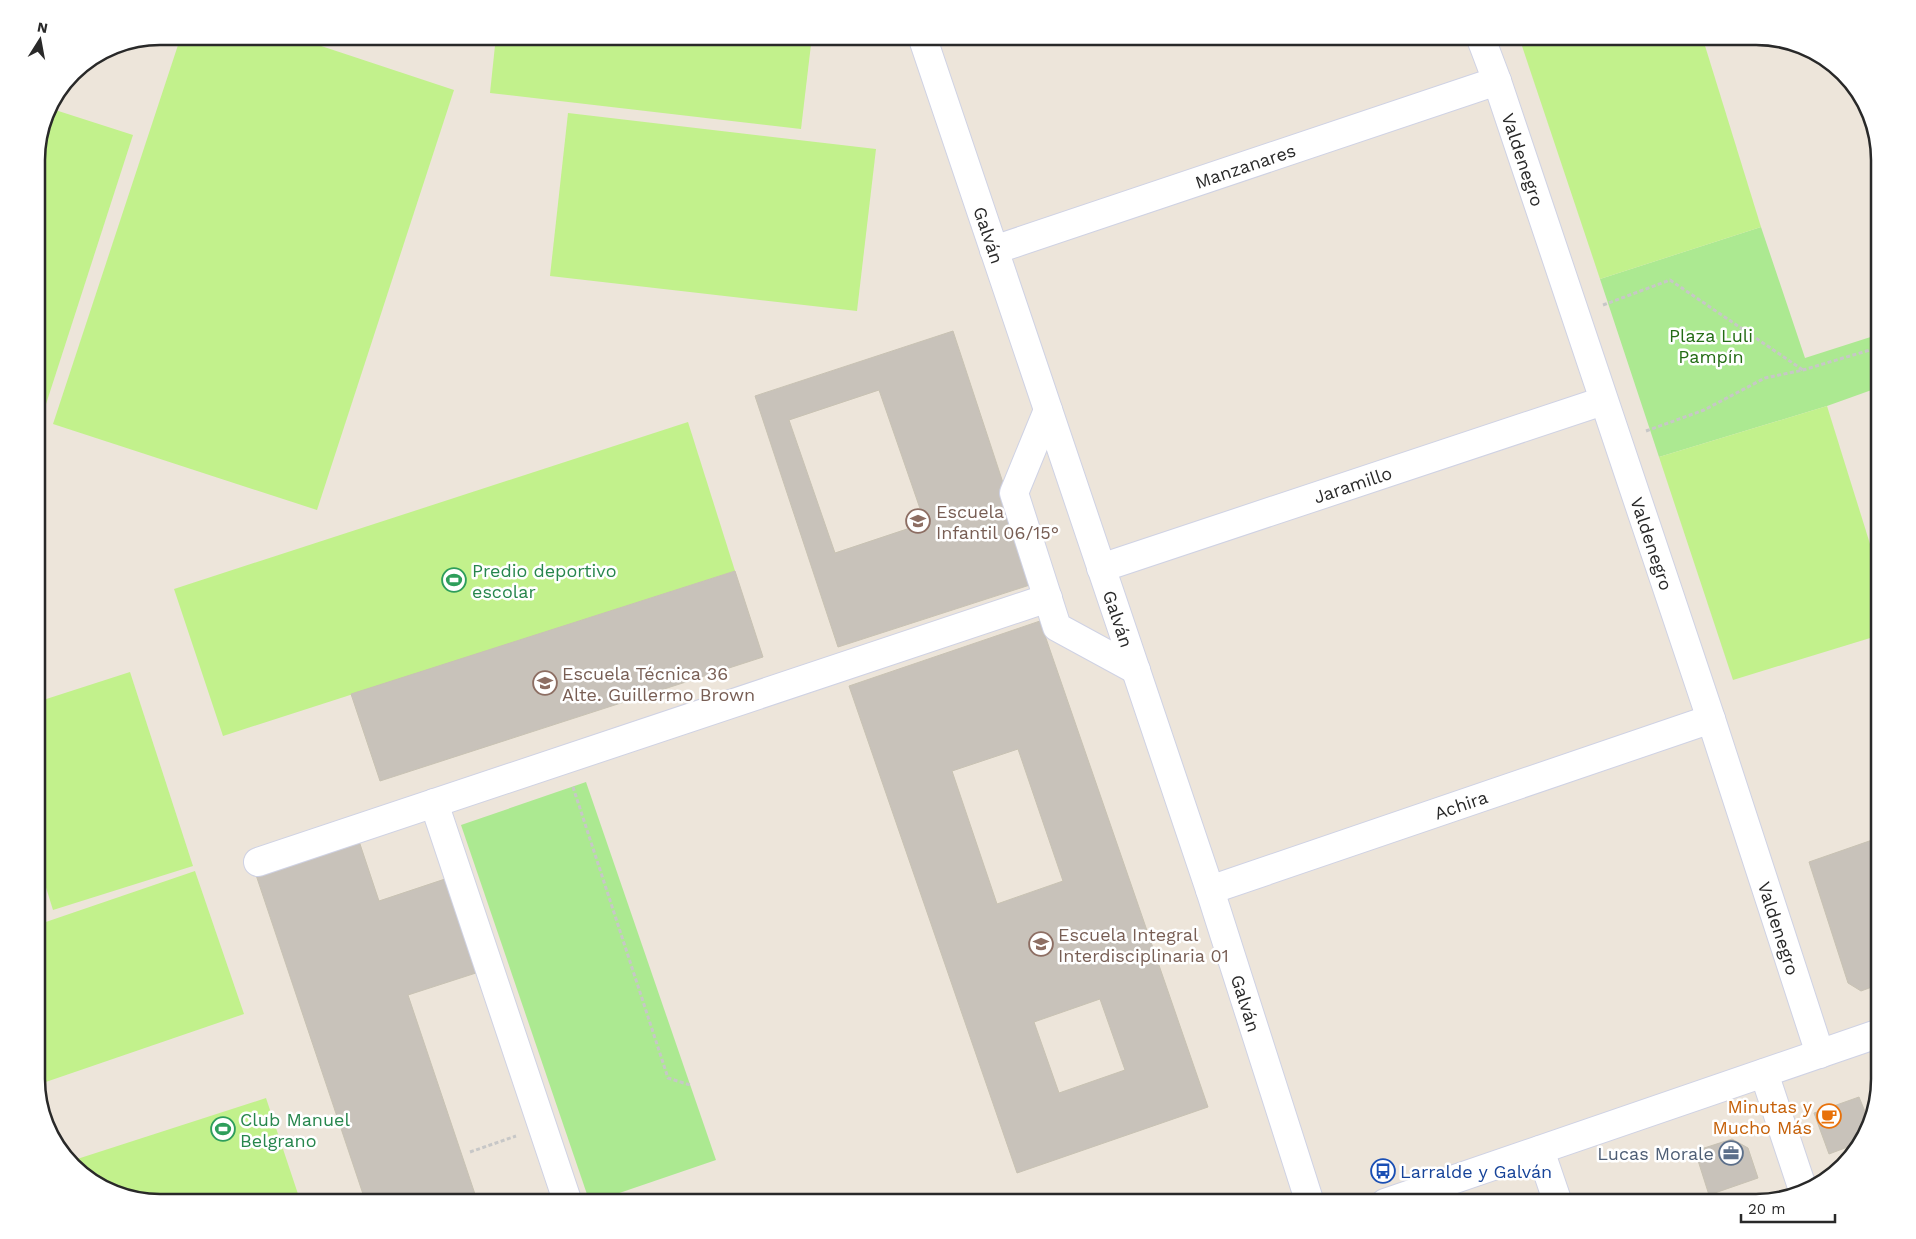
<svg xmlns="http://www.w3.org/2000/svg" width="1916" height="1239" font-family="'Work Sans',sans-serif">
  <rect width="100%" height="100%" fill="#ede5da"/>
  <g fill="#ace991">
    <polygon points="1761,227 1805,358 1880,334 1880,387 1827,406 1659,457 1600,279"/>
    <polygon points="586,782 716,1160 590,1203 461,825"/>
  </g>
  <g fill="#c2f18c">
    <polygon points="181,36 291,36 454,90 317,510 53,424"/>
    <polygon points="496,36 812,36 801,129 490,93"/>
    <polygon points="1542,36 1702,36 1761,227 1600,279 1521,43"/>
    <polygon points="49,108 133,135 37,432 37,152 46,112"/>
    <polygon points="568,113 876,149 857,311 550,276"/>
    <polygon points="1827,406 1880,576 1880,635 1733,680 1659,457"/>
    <polygon points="688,422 735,571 223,736 174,589"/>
    <polygon points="130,672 193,866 53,910 37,859 37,702"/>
    <polygon points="195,871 244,1014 37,1085 37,925"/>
    <polygon points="266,1098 301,1203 160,1203 91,1182 71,1161"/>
  </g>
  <g fill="#c8c2ba" stroke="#c8c2b3" fill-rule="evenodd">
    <path d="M953,331L1036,583L838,647L755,396ZM879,390L925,523L835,553L789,420Z"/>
    <polygon points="735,571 763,657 380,781 351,694"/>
    <path d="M1040,621L1208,1107L1017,1173L849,686ZM1018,749L1063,881L997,904L952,771ZM1100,999L1125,1070L1059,1093L1034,1022Z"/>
    <polygon points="357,835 379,901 448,878 479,972 408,995 478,1203 366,1203 254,869"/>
    <polygon points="1878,838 1880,844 1880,984 1861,991 1848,983 1809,862"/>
    <polygon points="1859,1097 1868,1119 1861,1142 1829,1154 1814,1113"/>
    <polygon points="1732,1139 1748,1148 1758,1178 1709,1195 1695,1151"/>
  </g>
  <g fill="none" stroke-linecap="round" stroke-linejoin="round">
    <g stroke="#cfd2e4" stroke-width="30">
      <g id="minor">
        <path id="s1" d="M922,36L1210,890L1310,1203"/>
        <path id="s2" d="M1480,36L1497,81L1711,719L1820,1054"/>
        <path id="s3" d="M994,250L1497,81"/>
        <polyline points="1048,410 1014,493 1057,627 1136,670"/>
        <path id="s4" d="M1101,568L1603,401"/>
        <polyline points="434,803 568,1203"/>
        <polyline points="258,862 1048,598"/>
        <path id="s5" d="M1210,890L1711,719"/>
        <polyline points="1764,1073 1803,1190"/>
        <polyline points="1540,1150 1558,1203"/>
        <polyline points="1385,1203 1880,1033"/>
      </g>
    </g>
    <g stroke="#c7c7c7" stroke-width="3" stroke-dasharray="4 2.5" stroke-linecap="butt">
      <polyline points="1603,305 1670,280 1803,370"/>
      <polyline points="1646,431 1704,410 1765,378 1803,370 1880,347"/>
      <polyline points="573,787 668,1078 690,1085"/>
      <polyline points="470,1152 516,1136"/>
    </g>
    <use href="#minor" stroke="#fff" stroke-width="28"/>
  </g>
  <defs>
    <g id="school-ring" transform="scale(1.25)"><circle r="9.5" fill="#fff" stroke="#8d6e63" stroke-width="1.5"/><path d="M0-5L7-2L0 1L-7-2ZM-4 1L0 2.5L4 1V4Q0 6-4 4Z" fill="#8d6e63"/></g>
    <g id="stadium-ring" transform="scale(1.25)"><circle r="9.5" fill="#fff" stroke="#2e9e5b" stroke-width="1.5"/><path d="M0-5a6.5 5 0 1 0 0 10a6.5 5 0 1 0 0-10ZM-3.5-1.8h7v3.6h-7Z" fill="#2e9e5b"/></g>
    <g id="cafe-ring" transform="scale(1.25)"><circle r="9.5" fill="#fff" stroke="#e8710a" stroke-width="1.5"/><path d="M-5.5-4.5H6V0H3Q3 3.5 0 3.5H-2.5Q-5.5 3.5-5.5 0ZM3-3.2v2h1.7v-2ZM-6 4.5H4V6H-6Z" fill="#e8710a"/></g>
    <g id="office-ring" transform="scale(1.25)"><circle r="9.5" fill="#fff" stroke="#5c6f8a" stroke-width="1.5"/><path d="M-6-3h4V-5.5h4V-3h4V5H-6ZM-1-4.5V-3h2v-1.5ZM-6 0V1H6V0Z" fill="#5c6f8a"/></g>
    <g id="bus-ring" transform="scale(1.25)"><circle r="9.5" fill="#fff" stroke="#1a4fb4" stroke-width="1.5"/><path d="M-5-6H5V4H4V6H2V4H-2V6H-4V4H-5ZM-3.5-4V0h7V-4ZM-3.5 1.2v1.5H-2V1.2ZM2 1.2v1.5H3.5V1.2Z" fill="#1a4fb4"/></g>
  </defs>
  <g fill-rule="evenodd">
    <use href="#school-ring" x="918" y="521"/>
    <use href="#stadium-ring" x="454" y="580"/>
    <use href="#school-ring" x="545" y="683"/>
    <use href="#school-ring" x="1041" y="944"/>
    <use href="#cafe-ring" x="1829" y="1116"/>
    <use href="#stadium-ring" x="223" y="1129"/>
    <use href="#office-ring" x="1731" y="1153"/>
    <use href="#bus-ring" x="1383" y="1171"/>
  </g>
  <g text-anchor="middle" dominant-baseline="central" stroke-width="5" stroke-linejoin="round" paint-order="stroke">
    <g font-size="18" fill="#292929" stroke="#fff">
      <text stroke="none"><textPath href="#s2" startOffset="131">Valdenegro</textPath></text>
      <text stroke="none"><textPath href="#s3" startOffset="265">Manzanares</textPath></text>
      <text stroke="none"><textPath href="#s1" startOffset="210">Galván</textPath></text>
      <text stroke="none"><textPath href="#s4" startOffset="265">Jaramillo</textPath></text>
      <text stroke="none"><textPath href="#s2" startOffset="536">Valdenegro</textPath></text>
      <text stroke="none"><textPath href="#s1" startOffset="615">Galván</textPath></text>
      <text stroke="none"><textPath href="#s5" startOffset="265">Achira</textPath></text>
      <text stroke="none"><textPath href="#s2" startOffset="941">Valdenegro</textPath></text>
      <text stroke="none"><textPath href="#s1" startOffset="1020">Galván</textPath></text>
    </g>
    <g font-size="18" fill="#236c14" stroke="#fff">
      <text x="1711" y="335">Plaza Luli<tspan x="1711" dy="21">Pampín</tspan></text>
    </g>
    <g font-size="18" fill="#785e54" stroke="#fff" text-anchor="start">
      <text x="936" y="511">Escuela<tspan x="936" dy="21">Infantil 06/15°</tspan></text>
      <text x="562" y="673">Escuela Técnica 36<tspan x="562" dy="21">Alte. Guillermo Brown</tspan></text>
      <text x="1058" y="934">Escuela Integral<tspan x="1058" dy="21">Interdisciplinaria 01</tspan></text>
    </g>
    <g font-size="18" fill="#27864d" stroke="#fff" text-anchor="start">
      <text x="472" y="570">Predio deportivo<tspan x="472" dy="21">escolar</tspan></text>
      <text x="240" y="1119">Club Manuel<tspan x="240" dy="21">Belgrano</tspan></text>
    </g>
    <g font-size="18" fill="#c56008" stroke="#fff" text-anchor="end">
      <text x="1812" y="1106">Minutas y<tspan x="1812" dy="21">Mucho Más</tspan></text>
    </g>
    <g font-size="18" fill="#4e5e75" stroke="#fff" text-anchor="end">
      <text x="1714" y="1153">Lucas Morale</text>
    </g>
    <g font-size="18" fill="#164399" stroke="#fff" text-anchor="start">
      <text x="1400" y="1171">Larralde y Galván</text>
    </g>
  </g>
  <path d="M0 0H1916V1239H0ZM160 45H1756A115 115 0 0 1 1871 160V1079A115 115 0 0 1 1756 1194H160A115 115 0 0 1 45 1079V160A115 115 0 0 1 160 45Z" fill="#fff" fill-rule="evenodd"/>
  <path fill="none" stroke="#292929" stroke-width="2.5" d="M160 45H1756A115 115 0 0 1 1871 160V1079A115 115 0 0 1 1756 1194H160A115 115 0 0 1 45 1079V160A115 115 0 0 1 160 45Z"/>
  <g transform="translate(40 40) rotate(11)" stroke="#ffffff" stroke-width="4" paint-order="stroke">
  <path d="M0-4L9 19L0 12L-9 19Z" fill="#292929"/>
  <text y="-8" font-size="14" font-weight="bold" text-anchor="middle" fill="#292929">N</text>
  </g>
  <path d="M1741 1214v8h94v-8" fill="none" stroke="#292929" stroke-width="2.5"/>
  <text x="1748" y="1214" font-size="15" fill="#292929" stroke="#ffffff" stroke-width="4" paint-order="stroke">20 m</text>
</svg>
